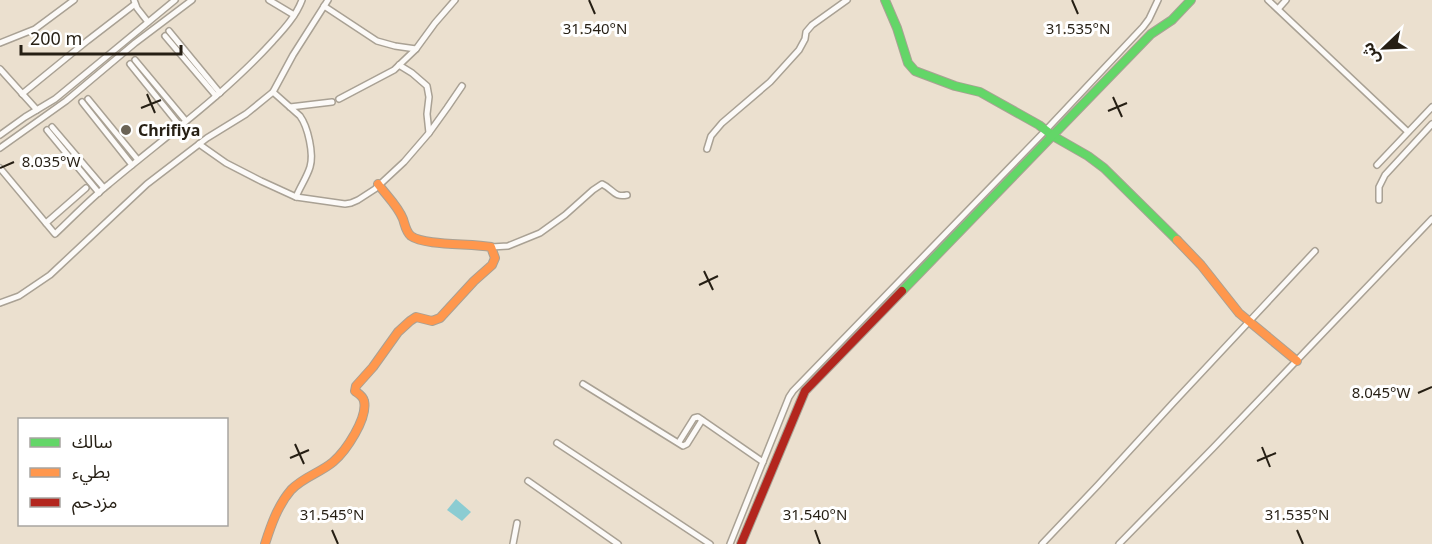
<svg xmlns="http://www.w3.org/2000/svg" width="1432" height="544" font-family="'Noto Sans','Noto Sans Arabic',sans-serif">
  <rect width="100%" height="100%" fill="#ebe0cf"/>
  <polygon fill="#8bccd2" points="456,499 471,512 462,521 447,510"/>
  <g fill="none" stroke-linecap="round" stroke-linejoin="round">
    <g stroke="#a9a194" stroke-width="8">
      <g id="street">
        <polyline points="134,0 137,8 148,22"/>
        <polyline points="269,0 294,15"/>
        <polyline points="1268,0 1408,132"/>
        <polyline points="324,6 377,41 395,46 416,49"/>
        <polyline points="1278,9 1286,0"/>
        <polyline points="169,31 220,93"/>
        <polyline points="165,36 216,96"/>
        <polyline points="0,43 35,29 74,0"/>
        <polyline points="135,60 186,121"/>
        <polyline points="130,64 180,126"/>
        <polyline points="0,69 37,110"/>
        <path d="M273,92L300,116C308,127 314,154 310,167C307,177 300,187 296,197"/>
        <polyline points="22,94 87,41 135,4"/>
        <polyline points="88,99 138,160"/>
        <polyline points="339,99 394,70 416,49 435,23 455,0"/>
        <polyline points="82,102 132,165"/>
        <polyline points="290,107 332,102"/>
        <polyline points="52,127 104,188"/>
        <polyline points="47,130 99,193"/>
        <polyline points="429,133 447,108 462,86"/>
        <polyline points="0,135 25,117 55,99 175,0"/>
        <polyline points="199,144 226,163 261,181 296,197 345,204 351,203 358,200 375,189 404,162 429,133 427,114 429,97 427,86 412,73 399,65"/>
        <polyline points="0,148 66,101 135,43 192,0"/>
        <polyline points="707,149 711,136 722,123 770,82 799,50 805,39 806,32 812,25 847,0"/>
        <polyline points="1377,165 1432,107"/>
        <path d="M0,168L55,234C73,217 90,199 109,184C165,137 224,95 273,41C284,29 296,16 302,0"/>
        <polyline points="1379,200 1379,187 1385,175 1432,124"/>
        <polyline points="46,223 86,188"/>
        <path d="M491,247L508,246L540,233L565,215L593,190L602,184C613,189 614,198 627,195"/>
        <polyline points="0,303 19,296 50,275 147,184 207,138 246,114 273,92 293,55 328,0"/>
        <polyline points="583,384 683,446 687,444 702,420"/>
        <polyline points="679,442 694,418 698,417 763,462"/>
        <polyline points="557,443 710,544"/>
        <polyline points="528,481 618,544"/>
        <polyline points="513,544 517,523"/>
        <polyline points="730,544 789,397 793,391 1045,131 1143,27 1149,19 1158,0"/>
        <polyline points="1042,544 1098,485 1173,403 1315,251"/>
        <polyline points="1119,544 1213,448 1432,219"/>
      </g>
    </g>
    <g stroke="#a9a194" stroke-width="10">
      <g id="fast">
        <polyline points="885,0 897,28 908,63 915,71 955,86 980,92 1039,125 1053,136 1088,156 1104,168 1177,240"/>
        <polyline points="902,291 1151,34 1172,20 1191,0"/>
      </g>
    </g>
    <g stroke="#a9a194" stroke-width="10">
      <g id="slow">
        <polyline points="1177,240 1201,265 1239,313 1297,361"/>
        <path d="M265,544C271,525 278,505 291,490C303,477 320,473 333,462C346,451 368,418 364,401C363,396 359,394 355,391L356,386L373,367L398,332L410,321L416,317L432,321L440,318L474,281L492,265L495,258L491,247C472,243 425,246 411,236C406,232 405,225 403,219C398,206 386,195 378,184"/>
      </g>
    </g>
    <g stroke="#a9a194" stroke-width="10">
      <polyline id="jam" points="741,544 805,391 902,291"/>
    </g>
    <use href="#street" stroke="#fcfaf8" stroke-width="5"/>
    <use href="#fast" stroke="#63d668" stroke-width="8"/>
    <use href="#slow" stroke="#ff974d" stroke-width="8"/>
    <use href="#jam" stroke="#b3261e" stroke-width="8"/>
  </g>
  <path fill="none" stroke="#261f14" stroke-width="2" d="M589,0L595,14M1072,0L1078,14M147,94L155,113M1113,97L1122,117M141,108L161,100M1108,111L1127,103M0,168L14,162M704,271L713,290M699,285L718,276M1418,393L1432,387M295,444L304,464M1262,447L1270,467M290,458L309,450M1257,461L1276,453M332,530L338,544M815,530L820,544M1297,530L1303,544"/>
  <circle fill="#6b6355" stroke="#fff" stroke-width="2" cx="126" cy="130" r="6"/>
  <g text-anchor="middle" dominant-baseline="central" stroke-width="6" stroke-linejoin="round" paint-order="stroke">
    <g font-size="16" font-weight="bold" fill="#261f14" stroke="#fff" text-anchor="start">
      <text x="138" y="130">Chrifiya</text>
    </g>
  </g>
  <g font-size="15" text-anchor="middle" fill="#261f14" stroke="#fff" stroke-width="6" stroke-linejoin="round" paint-order="stroke">
    <text x="595" y="34">31.540°N</text>
    <text x="1078" y="34">31.535°N</text>
    <text x="51" y="167">8.035°W</text>
    <text x="1381" y="398">8.045°W</text>
    <text x="332" y="520">31.545°N</text>
    <text x="815" y="520">31.540°N</text>
    <text x="1297" y="520">31.535°N</text>
  </g>
  <rect x="18" y="418" width="210" height="108" fill="#ffffff" stroke="#a8a5a1" stroke-width="1.5"/>
  <rect x="30" y="438" width="30" height="9" fill="#63d668" stroke="#a8a5a1" stroke-width="1.5"/>
  <text x="72" y="448" font-size="18" fill="#261f14">سالك</text>
  <rect x="30" y="468" width="30" height="9" fill="#ff974d" stroke="#a8a5a1" stroke-width="1.5"/>
  <text x="72" y="478" font-size="18" fill="#261f14">بطيء</text>
  <rect x="30" y="498" width="30" height="9" fill="#b3261e" stroke="#a8a5a1" stroke-width="1.5"/>
  <text x="72" y="508" font-size="18" fill="#261f14">مزدحم</text>
  <g transform="translate(1384 48) rotate(247)" stroke="#ffffff" stroke-width="4.5" paint-order="stroke">
  <path d="M0-4.5L10 22L0 15L-10 22Z" fill="#261f14"/>
  <text y="-9" font-size="16" font-weight="bold" text-anchor="middle" fill="#261f14">ش</text>
  </g>
  <path d="M21 45v9h160v-9" fill="none" stroke="#261f14" stroke-width="3"/>
  <text x="30" y="45" font-size="18" fill="#261f14" stroke="#ffffff" stroke-width="4.5" paint-order="stroke">200 m</text>
</svg>
